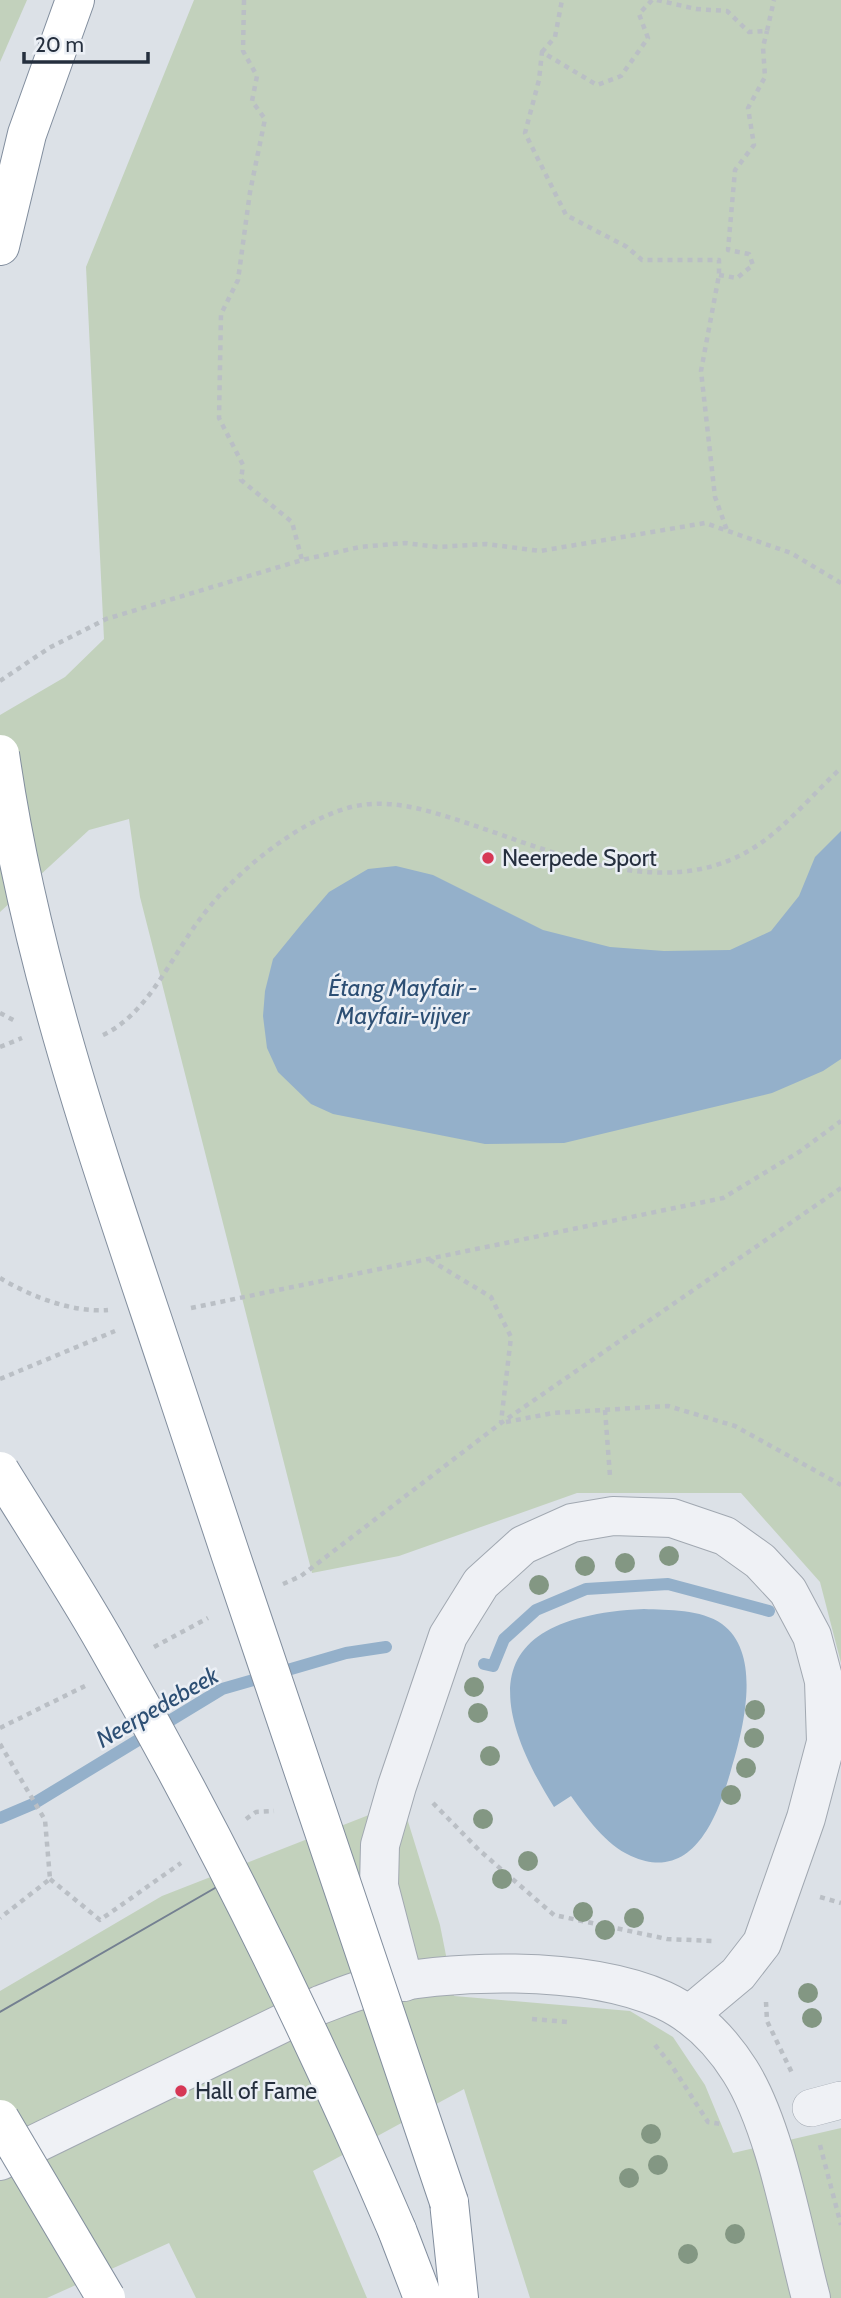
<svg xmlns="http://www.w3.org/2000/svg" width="841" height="2298" font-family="Cabin,sans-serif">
  <rect width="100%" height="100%" fill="#dce1e7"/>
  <g fill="#c2d1bc">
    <polygon points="0,0 27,0 0,62"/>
    <polygon points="194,0 841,0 841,1663 820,1582 741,1493 577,1493 399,1556 312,1573 140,897 129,819 89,830 0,912 0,715 65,677 104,639 86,267"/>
    <polygon points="402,1802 440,1925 454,1996 630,2011 673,2037 705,2085 733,2153 841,2128 841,2298 530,2298 464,2089 313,2171 367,2298 196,2298 169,2243 47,2298 0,2298 0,1991 162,1896"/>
  </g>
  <g fill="#94b0ca">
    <polygon points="841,831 841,1059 823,1071 772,1093 564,1143 485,1144 333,1114 311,1104 278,1072 267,1048 263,1016 265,991 273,959 304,921 329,892 368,869 396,866 433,875 543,930 610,947 664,951 730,950 771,931 799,896 815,857"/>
    <path d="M644,1609C668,1610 701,1609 722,1624C763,1654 743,1730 731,1770C718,1816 693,1884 631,1856C605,1844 587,1818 571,1796L554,1807C480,1689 493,1616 644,1609Z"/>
  </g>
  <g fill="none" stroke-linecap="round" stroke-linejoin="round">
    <g stroke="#94b0ca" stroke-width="12">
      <polyline points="484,1664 493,1666 504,1639 536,1610 586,1589 668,1584 769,1611"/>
      <polyline points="0,1818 33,1804 222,1689 346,1653 386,1647"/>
    </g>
    <g stroke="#a1a8b1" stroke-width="38">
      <polyline id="pedestrian" points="811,2108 841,2100"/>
    </g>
    <g stroke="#a1a8b1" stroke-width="40">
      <polyline id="minor" points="404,1982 379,1886 380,1845 397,1786 448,1636 481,1583 523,1545 572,1523 613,1516 672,1518 725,1536 760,1561 788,1591 812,1636 824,1681 826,1742 806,1818 762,1943 738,1974 689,2015"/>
    </g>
    <g stroke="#a1a8b1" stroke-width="40">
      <path id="tertiary" d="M0,2161L320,2005C334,2000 349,1993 365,1989C446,1968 585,1965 663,2000C696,2015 721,2041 740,2071C776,2128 793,2231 811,2298"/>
    </g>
    <g stroke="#828e9e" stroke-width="40">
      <g id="motorway">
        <polyline points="0,246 27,134 75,0"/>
        <polyline points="449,2202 459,2298"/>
        <polyline points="397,2230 423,2298"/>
      </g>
    </g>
    <g stroke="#babfc5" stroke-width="4.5" stroke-dasharray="5 5" stroke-linecap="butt">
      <polyline points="244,0 243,51 257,76 252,101 265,119 250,192 238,280 221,314 219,418 243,465 241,480 292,522 302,560"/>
      <polyline points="652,0 639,14 648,38 621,76 597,85 542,52 539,80 525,133 566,215 627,247 642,260 719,260 719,275 701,371 715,497 728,533"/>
      <polyline points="657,0 696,9 727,11 749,32 767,31 774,0"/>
      <polyline points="542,52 555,37 562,0"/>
      <polyline points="719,275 737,278 753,265 749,254 728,250 735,170 754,145 748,108 765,77 763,47 767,31"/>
      <polyline points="0,681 49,648 106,619 302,560 360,547 405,543 438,547 486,544 540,551 705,523 791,553 841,583"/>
      <polyline points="0,1013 17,1022"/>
      <path d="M103,1035C148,1014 171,957 200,919C233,874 297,821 351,807C392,797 432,812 470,824C559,854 668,903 755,847C785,828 815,792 841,768"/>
      <polyline points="0,1047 22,1038"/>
      <polyline points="430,1260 491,1297 511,1337 501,1422"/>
      <path d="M0,1278C30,1296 72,1313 108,1310"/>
      <polyline points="191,1308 723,1198 799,1152 841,1121"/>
      <polyline points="0,1379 115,1331"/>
      <polyline points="605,1410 610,1476"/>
      <polyline points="506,1422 553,1413 668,1406 735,1426 841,1485"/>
      <polyline points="283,1584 301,1576 501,1423 841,1188"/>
      <polyline points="154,1647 208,1618"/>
      <polyline points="0,1728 85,1686"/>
      <polyline points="0,1744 45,1820 50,1879 0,1918"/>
      <polyline points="433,1803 479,1850 554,1915 667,1939 713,1941"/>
      <polyline points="246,1819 256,1812 274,1811"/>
      <polyline points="50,1879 100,1920 181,1863"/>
      <polyline points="820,1897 841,1903"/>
      <polyline points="766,2002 767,2021 793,2075"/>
      <polyline points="532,2019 568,2022"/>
      <polyline points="655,2045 672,2066 708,2122 721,2124"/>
      <polyline points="820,2145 841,2225"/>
    </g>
    <use href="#pedestrian" stroke="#eff1f5" stroke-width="37"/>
    <use href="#minor" stroke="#eff1f5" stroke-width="38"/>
    <use href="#tertiary" stroke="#eff1f5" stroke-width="38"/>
    <use href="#motorway" stroke="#fff" stroke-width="38"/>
    <polyline stroke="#748091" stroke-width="2" points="0,2012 248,1869"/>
    <g stroke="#828e9e" stroke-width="40" stroke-linecap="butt">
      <g id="motorway-bridge">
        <path d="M0,754C31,973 108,1184 177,1393C266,1663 357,1932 449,2202"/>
        <path d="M0,1471C35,1528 72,1584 105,1642C214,1832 311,2029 397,2230"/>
        <polyline points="0,2119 106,2298"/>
      </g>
    </g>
    <use href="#motorway-bridge" stroke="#fff" stroke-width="38"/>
  </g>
  <g fill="#839783">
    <circle cx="669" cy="1556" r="10"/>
    <circle cx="625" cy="1563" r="10"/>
    <circle cx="585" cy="1566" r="10"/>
    <circle cx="539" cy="1585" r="10"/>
    <circle cx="474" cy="1687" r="10"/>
    <circle cx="755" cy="1710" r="10"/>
    <circle cx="478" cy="1713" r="10"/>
    <circle cx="754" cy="1738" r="10"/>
    <circle cx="490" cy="1756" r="10"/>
    <circle cx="746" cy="1768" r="10"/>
    <circle cx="731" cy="1795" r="10"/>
    <circle cx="483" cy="1819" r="10"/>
    <circle cx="528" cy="1861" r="10"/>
    <circle cx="502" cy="1879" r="10"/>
    <circle cx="583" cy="1912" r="10"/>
    <circle cx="634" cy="1918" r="10"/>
    <circle cx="605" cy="1930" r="10"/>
    <circle cx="808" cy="1993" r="10"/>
    <circle cx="812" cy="2018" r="10"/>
    <circle cx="651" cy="2134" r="10"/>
    <circle cx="658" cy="2165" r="10"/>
    <circle cx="629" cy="2178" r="10"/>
    <circle cx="735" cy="2234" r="10"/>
    <circle cx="688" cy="2254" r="10"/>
  </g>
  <g fill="#d63755" stroke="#ebeff5" stroke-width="2.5">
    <circle cx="488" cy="858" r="7"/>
    <circle cx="181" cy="2091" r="7"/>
  </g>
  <g text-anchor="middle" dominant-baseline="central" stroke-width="5" stroke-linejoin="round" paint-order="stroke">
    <g font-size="23" fill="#252f3e" stroke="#ebeff5" text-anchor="start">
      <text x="502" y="858">Neerpede Sport</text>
      <text x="195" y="2091">Hall of Fame</text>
    </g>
    <g font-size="24" font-style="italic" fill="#2d4f74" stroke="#ebeff5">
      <text x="403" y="987">Étang Mayfair -<tspan x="403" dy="28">Mayfair-vijver</tspan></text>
      <text transform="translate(157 1707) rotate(-30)">Neerpedebeek</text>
    </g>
  </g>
  <path d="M24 52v10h124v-10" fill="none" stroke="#252f3e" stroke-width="3.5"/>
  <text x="35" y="52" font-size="21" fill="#252f3e" stroke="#ebeff5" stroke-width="5" paint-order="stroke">20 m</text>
</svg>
